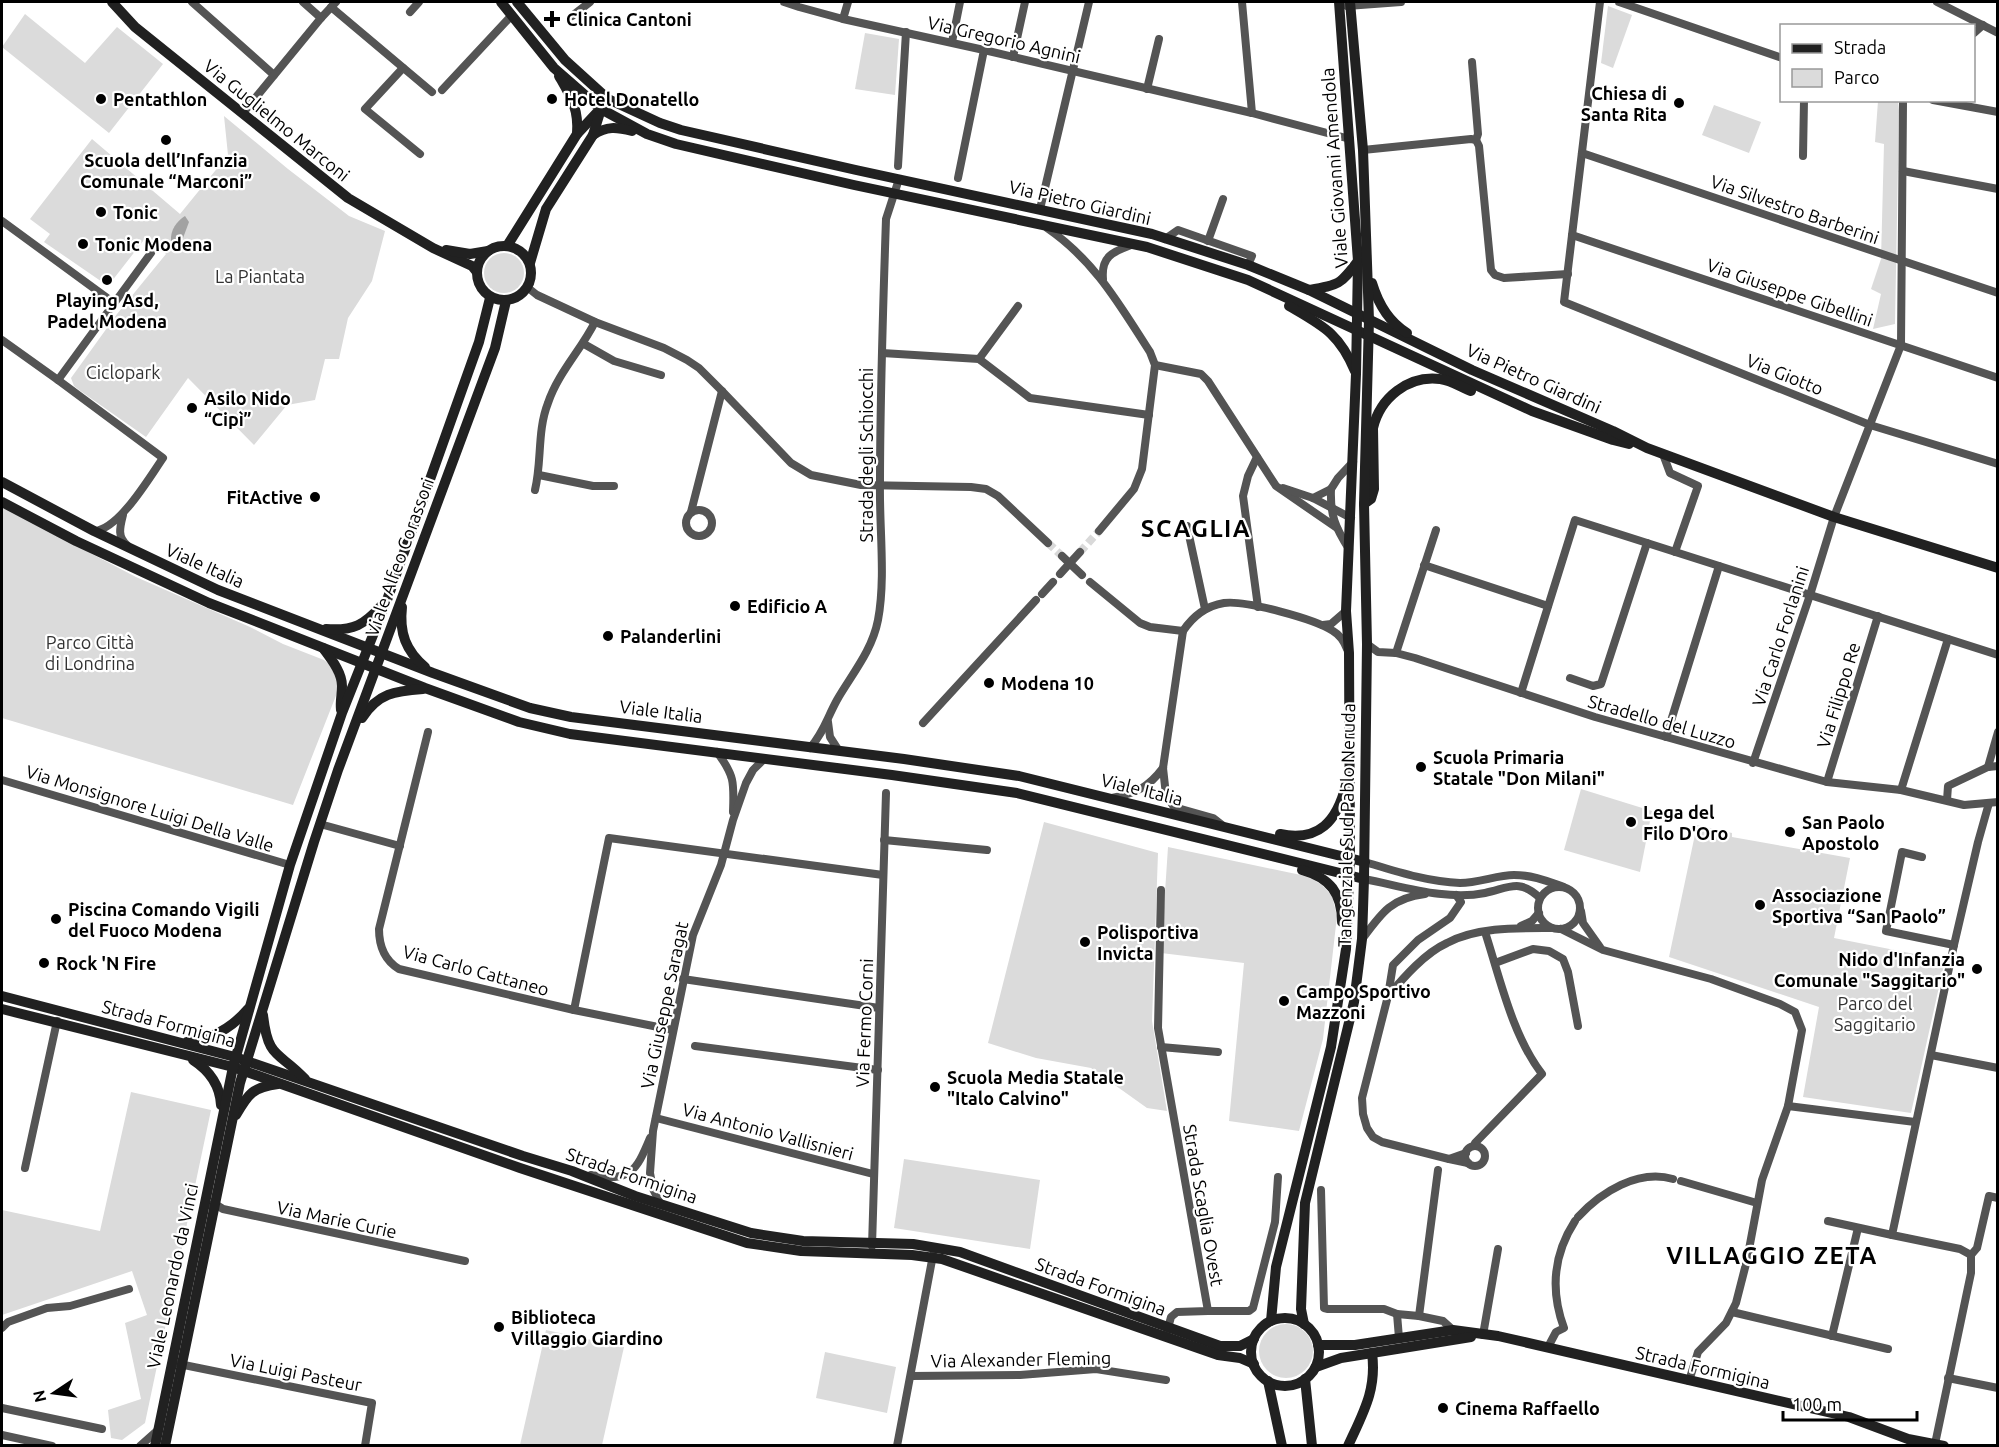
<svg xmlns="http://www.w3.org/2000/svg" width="1999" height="1447" font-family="Ubuntu,sans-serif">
  <rect width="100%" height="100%" fill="#fff"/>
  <g fill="#dbdbdb">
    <polygon points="1608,6 1632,15 1613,68 1601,63"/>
    <polygon points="25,14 85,63 117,27 163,64 109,133 2,47"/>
    <polygon points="865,33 899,39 895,95 855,89"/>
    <polygon points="1878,101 1898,101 1899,110 1895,324 1873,329 1881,294 1871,289 1881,259 1884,144 1875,142"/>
    <polygon points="1714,105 1761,122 1749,153 1702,135"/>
    <polygon points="224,116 288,169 349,216 385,231 372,281 348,318 339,359 325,359 315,400 287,405 254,445 188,378 146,437 79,390 74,386 71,378 117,314 166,254 147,236 108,286 44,242 50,234 30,219 92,139 180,214 228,155"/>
    <circle cx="504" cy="273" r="20"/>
    <polygon points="2,507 136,577 250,627 283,644 324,660 331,666 338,683 337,693 293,805 2,718"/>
    <polygon points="1581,789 1652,811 1640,872 1564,850"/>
    <polygon points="1044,822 1158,853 1152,1021 1167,1111 1147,1108 1091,1068 1036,1058 988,1043"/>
    <polygon points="1697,825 1732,833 1732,837 1850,858 1834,938 1945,960 1911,1113 1803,1097 1819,1007 1669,957"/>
    <polygon points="1168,847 1301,875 1312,879 1322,885 1332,896 1337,916 1323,1039 1299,1131 1229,1121 1244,963 1161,953"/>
    <polygon points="131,1092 211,1110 145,1423 122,1440 111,1438 108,1410 141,1399 125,1323 147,1315 132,1271 2,1315 2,1210 100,1231"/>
    <polygon points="904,1159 1040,1180 1030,1249 894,1228"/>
    <circle cx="1286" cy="1351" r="27"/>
    <polygon points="546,1330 624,1347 602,1445 520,1445"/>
    <polygon points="825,1352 896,1367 887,1413 816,1398"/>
  </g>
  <path fill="#a2a2a2" d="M185,216L189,222L183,238L176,242L171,241C170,230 177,221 185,216Z"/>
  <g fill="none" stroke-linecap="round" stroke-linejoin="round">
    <g stroke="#d9d9d9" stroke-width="8" stroke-dasharray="8 4" stroke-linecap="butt">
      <polyline points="1048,543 1062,556"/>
      <polyline points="1080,552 1099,531"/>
    </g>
    <g stroke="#545454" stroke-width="8">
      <polyline points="192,2 274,75"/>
      <polyline points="303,2 321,18"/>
      <polyline points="784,2 799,7 843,19 984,50 1252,113 1350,139"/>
      <polyline points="1242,2 1252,113"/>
      <polyline points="1600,2 1564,302 1870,425 1998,464"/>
      <polyline points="1619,2 1782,58"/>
      <polyline points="1937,2 1998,33"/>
      <polyline points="1347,6 1401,2"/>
      <polyline points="331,7 432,92"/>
      <polyline points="410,12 419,2"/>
      <polyline points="572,16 590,2"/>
      <polyline points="843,19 848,2"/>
      <polyline points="1974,33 1983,25"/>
      <polyline points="952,42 960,2"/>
      <polyline points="1013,57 1025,2"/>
      <polyline points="1472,62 1478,134 1476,140"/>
      <polyline points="403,68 365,109 420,154"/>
      <polyline points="1147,89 1159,39"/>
      <polyline points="442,90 512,15"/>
      <polyline points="1933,100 1998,112"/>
      <polyline points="243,113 321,18 336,2"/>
      <polyline points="1363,150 1471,139 1476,140 1479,146 1491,270 1495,275 1504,278 1568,274"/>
      <polyline points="1582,153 1998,293"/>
      <polyline points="1803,156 1804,100"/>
      <polyline points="898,166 906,32"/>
      <polyline points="1903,171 1998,189"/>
      <polyline points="958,178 984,50"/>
      <polyline points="1040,209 1089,2"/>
      <polyline points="2,221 114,303"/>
      <path d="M1047,228C1095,261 1119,304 1150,352L1155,365L1142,469L1134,489L1099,531"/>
      <polyline points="1572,235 1998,378"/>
      <polyline points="1165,239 1178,230 1252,256 1248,265"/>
      <polyline points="1208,241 1223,199"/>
      <path d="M1103,279C1101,257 1112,252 1131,245"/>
      <polyline points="527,287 537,295 595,322 664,348 687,360 699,368 722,391 791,463 811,475 861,485 971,487 986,489 998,496 1048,543"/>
      <path d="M2,340L58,380L163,458C149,478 120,528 95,531"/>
      <polyline points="584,344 614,361 661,375"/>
      <polyline points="882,353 979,359 1030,398 1149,415"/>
      <polyline points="979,359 1018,306"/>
      <polyline points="1155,365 1201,374 1208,381 1276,486 1337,528"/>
      <polyline points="58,380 151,253"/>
      <polyline points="1663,454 1670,473 1698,486 1675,552"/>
      <polyline points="1257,457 1248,476 1243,496 1258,607"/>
      <polyline points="539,475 593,486 614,486"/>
      <polyline points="1283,488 1313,498 1351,518"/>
      <path d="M1331,489C1330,515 1335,527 1349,549"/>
      <path d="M535,490C542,461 537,431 548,403C558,373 581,350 595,322"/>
      <polyline points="1313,498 1331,489 1338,478 1353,462"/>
      <circle cx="699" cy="523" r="13"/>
      <polyline points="691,512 722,391"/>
      <path d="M123,515C120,527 117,537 127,545"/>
      <polyline points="1187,526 1205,609"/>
      <polyline points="1062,556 1082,575"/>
      <polyline points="1424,565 1548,606"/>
      <polyline points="1060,574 1080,552"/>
      <polyline points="1090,582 1140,623 1150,627 1183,631"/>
      <polyline points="1042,594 1053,582"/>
      <polyline points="1323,625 1331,624 1346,611"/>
      <polyline points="1367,644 1378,652 1396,653 1415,658 1595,717 1827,782 1901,790 1964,805 1998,802"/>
      <polyline points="1396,653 1436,530"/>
      <polyline points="1570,678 1593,686 1601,684 1647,543"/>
      <polyline points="1521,693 1575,520 1998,655"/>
      <polyline points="828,722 830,737 839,751"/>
      <polyline points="923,723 1036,600"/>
      <path d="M428,732L379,929C379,945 384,960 399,969L574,1010L673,1030"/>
      <polyline points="1666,737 1719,566"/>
      <path d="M810,748C824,732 827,718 837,700C852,674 872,651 878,620C886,578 879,526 880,483C880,395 883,307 886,219L899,179"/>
      <path d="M717,752C735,776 734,783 733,812"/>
      <polyline points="1753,763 1810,595 1834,517 1901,345 1903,103"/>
      <polyline points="1988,767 1998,732"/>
      <polyline points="2,780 290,865"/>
      <polyline points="1827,782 1878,616"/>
      <polyline points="1901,790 1948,639"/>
      <path d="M1112,798C1136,793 1148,788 1163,768"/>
      <polyline points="1947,800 1948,786 1988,767 1998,766"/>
      <polyline points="320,824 400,846"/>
      <path d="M1222,825L1213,818L1174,807L1166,795L1163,768L1183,631C1193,616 1206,606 1224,603C1245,600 1315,619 1333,631C1340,635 1344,641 1347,649"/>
      <polyline points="884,840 987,850"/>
      <polyline points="1922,857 1902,852 1886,931 1954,945"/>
      <path d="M1365,862C1395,871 1428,882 1460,883C1479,883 1497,875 1514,875C1532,875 1547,881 1564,887"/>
      <path d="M1364,879C1402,886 1446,901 1485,893C1509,888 1519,878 1540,898"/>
      <circle cx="1559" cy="908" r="21"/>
      <polyline points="1161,890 1158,1028 1208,1311 1177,1312 1171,1317 1167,1332"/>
      <polyline points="1581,911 1583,923 1600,947"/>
      <polyline points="1521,926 1532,921 1539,913"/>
      <polyline points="1561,929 1603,950 1711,979 1780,1004 1795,1012 1802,1030 1788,1106 1762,1180 1747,1260 1736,1303 1726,1323 1698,1352 1689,1381"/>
      <path d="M1363,938C1382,912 1392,898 1425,894"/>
      <polyline points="1495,963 1533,949 1549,951 1563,959 1568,972 1578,1026"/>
      <polyline points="683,979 879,1008"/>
      <path d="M1389,995C1404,977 1425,953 1447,943C1477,927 1517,928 1551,928"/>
      <polyline points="574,1010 609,838 883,875"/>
      <polyline points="695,1046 878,1070"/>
      <polyline points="1161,1047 1218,1052"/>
      <polyline points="1931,1055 1998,1068"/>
      <polyline points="1788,1106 1915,1122"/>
      <polyline points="656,1118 873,1174"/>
      <path d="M1474,1146L1475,1143L1542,1074C1512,1035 1500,978 1485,932"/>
      <circle cx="1475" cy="1156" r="10"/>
      <polyline points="1466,1153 1449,1159 1468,1163"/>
      <polyline points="1449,1159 1382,1142 1373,1137 1367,1128 1363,1114 1362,1098 1388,996 1393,965 1418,940 1450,918 1461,902 1456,895"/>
      <polyline points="25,1168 57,1021"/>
      <path d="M591,1175C630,1182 636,1172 650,1138"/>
      <polyline points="1681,1181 1757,1203"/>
      <polyline points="1321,1190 1324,1308 1328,1309 1384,1309 1397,1314 1419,1316 1443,1321 1453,1330"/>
      <polyline points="660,1203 653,1189 650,1173 653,1131 693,935 721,865 733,820 746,783 753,770 764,759"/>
      <polyline points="211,1205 215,1204 223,1209 465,1261"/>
      <path d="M1578,1217C1601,1192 1638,1169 1673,1179"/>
      <polyline points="1828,1221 1892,1235"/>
      <polyline points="872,1246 886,793"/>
      <polyline points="1971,1255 1977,1248 1989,1196 1998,1198"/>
      <polyline points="1208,1311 1249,1311 1253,1308 1275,1222 1278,1177"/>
      <polyline points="1732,1312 1888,1349"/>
      <polyline points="1397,1314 1399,1338"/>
      <polyline points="1419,1316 1438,1170"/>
      <polyline points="2,1328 8,1322 47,1308 70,1306 129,1289"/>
      <polyline points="1483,1335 1498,1249"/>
      <polyline points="1832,1336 1858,1228"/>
      <path d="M1548,1347L1556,1332L1564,1328C1550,1290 1553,1255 1575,1221"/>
      <polyline points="179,1364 372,1403 365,1446"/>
      <polyline points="911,1376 1020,1375 1096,1369 1166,1380"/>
      <polyline points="1948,1378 1998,1388"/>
      <polyline points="2,1408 102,1429"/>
      <polyline points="2,1435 52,1446"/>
      <polyline points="1935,1444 1971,1273 1971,1255 1960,1249 1892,1235 1954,945 1978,842 1989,803"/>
      <polyline points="140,1446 158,1430"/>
      <polyline points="897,1446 933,1255"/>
    </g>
    <g stroke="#212121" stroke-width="10">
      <polyline points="112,2 135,27 348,198 433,248 472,266 476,271"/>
      <polyline points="501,2 554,68 601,109 647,134 676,144 854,185 1147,247 1248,280 1532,411 1613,440 1629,444"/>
      <polyline points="517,2 565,60 608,99 660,123 681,130 856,170 1152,234 1248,265 1309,290 1472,370 1613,431 1647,448 1834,517 1998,568"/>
      <path d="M559,76C571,97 579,109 577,134"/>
      <path d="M593,135C607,126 616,127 632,131"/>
      <circle cx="504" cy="273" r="27"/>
      <polyline points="507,246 577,134 605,104"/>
      <polyline points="446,250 470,254 488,251"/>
      <polyline points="530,263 546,209 593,135 601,109"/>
      <path d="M1372,283C1378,303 1389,322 1407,333"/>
      <path d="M1309,290C1339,285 1340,285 1358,261"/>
      <path d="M1289,306C1323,326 1339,333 1355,371"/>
      <polyline points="2,482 94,531 218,590 433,673 530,708 571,717 904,759 1019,776 1365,862"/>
      <polyline points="2,502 76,541 209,603 425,688 519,722 570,734 892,775 1017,793 1364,879"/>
      <path d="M1364,504L1371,499L1374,489L1373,428C1380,398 1408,375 1440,379C1450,380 1461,387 1471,391"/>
      <path d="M402,607C399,633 406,651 425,667"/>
      <path d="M326,629C354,631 364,625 382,605"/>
      <path d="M323,648C331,659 342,672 342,686C342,695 340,701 341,710"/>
      <path d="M362,718C378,693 395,691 423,689"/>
      <path d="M1280,834C1319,842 1337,821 1346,785"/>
      <path d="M1302,870C1330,878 1342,893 1342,922"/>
      <polyline points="2,996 235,1057 523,1156 572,1171 635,1196 751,1233 803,1241 913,1244 960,1252 1220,1346 1240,1346 1254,1339"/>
      <polyline points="2,1009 233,1067 520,1168 747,1243 801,1251 912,1255 942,1259 1218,1355 1240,1358 1254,1364"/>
      <path d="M263,1015C268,1060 279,1051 305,1079"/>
      <path d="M187,1042C212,1039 232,1028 248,1009"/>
      <path d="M193,1060C210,1071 220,1085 221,1105"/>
      <path d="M236,1115C248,1094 253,1087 278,1084"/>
      <circle cx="1285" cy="1352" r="34"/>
      <polyline points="1271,1321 1276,1267 1331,1047 1346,949 1350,859 1349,653 1346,611 1356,374 1358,261 1339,2"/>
      <polyline points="1304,1324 1301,1309 1305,1203 1354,1002 1362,939 1364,879 1367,644 1364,504 1369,320 1363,150 1350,2"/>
      <polyline points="1318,1345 1355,1345 1453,1330 1498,1336 1849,1417 1908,1439 1944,1446"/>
      <polyline points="1316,1367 1341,1358 1471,1337"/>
      <polyline points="1305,1379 1312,1446"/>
      <polyline points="1268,1381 1282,1446"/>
      <polyline points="155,1446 233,1067 290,865 342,713 387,600 479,342 490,298"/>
      <polyline points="165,1446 240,1083 314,842 338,770 495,348 506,301"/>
      <path d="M1348,1446C1363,1413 1377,1390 1372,1353"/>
    </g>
  </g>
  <g fill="#000" stroke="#fff" stroke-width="2">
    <path d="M549 10h6v6h6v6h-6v6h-6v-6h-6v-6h6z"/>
    <circle cx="101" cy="99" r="6"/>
    <circle cx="552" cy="99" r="6"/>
    <circle cx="1679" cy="103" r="6"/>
    <circle cx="166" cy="140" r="6"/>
    <circle cx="101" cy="212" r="6"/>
    <circle cx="83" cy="244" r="6"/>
    <circle cx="107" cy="280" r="6"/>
    <circle cx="192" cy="408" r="6"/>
    <circle cx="315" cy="497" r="6"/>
    <circle cx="735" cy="606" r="6"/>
    <circle cx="608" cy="636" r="6"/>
    <circle cx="989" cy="683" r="6"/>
    <circle cx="1421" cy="767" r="6"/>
    <circle cx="1631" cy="822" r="6"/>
    <circle cx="1790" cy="832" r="6"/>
    <circle cx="1760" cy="905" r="6"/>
    <circle cx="56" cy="919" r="6"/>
    <circle cx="1085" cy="942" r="6"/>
    <circle cx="44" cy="963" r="6"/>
    <circle cx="1977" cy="969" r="6"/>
    <circle cx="1284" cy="1001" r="6"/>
    <circle cx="935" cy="1087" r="6"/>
    <circle cx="499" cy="1327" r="6"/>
    <circle cx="1443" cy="1408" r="6"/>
  </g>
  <g text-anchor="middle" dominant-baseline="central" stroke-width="4.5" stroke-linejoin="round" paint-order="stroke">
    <g font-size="18" font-weight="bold" fill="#000" stroke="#fff" text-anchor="start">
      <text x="566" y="19">Clinica Cantoni</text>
      <text x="1667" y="93" text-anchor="end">Chiesa di<tspan x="1667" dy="21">Santa Rita</tspan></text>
      <text x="113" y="99">Pentathlon</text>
      <text x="564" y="99">Hotel Donatello</text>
      <text x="166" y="160" text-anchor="middle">Scuola dell’Infanzia<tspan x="166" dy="21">Comunale “Marconi”</tspan></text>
      <text x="113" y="212">Tonic</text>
      <text x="95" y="244">Tonic Modena</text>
      <text x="107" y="300" text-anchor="middle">Playing Asd,<tspan x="107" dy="21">Padel Modena</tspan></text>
      <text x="204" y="398">Asilo Nido<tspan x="204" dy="21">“Cipì”</tspan></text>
      <text x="303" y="497" text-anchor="end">FitActive</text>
      <text x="747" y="606">Edificio A</text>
      <text x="620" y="636">Palanderlini</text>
      <text x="1001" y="683">Modena 10</text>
      <text x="1433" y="757">Scuola Primaria<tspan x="1433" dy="21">Statale "Don Milani"</tspan></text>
      <text x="1643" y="812">Lega del<tspan x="1643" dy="21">Filo D'Oro</tspan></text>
      <text x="1802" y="822">San Paolo<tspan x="1802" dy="21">Apostolo</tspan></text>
      <text x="1772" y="895">Associazione<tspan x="1772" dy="21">Sportiva “San Paolo”</tspan></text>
      <text x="68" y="909">Piscina Comando Vigili<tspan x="68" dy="21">del Fuoco Modena</tspan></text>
      <text x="1097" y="932">Polisportiva<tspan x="1097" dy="21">Invicta</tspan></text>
      <text x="1965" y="959" text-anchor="end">Nido d'Infanzia<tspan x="1965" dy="21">Comunale "Saggitario"</tspan></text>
      <text x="56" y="963">Rock 'N Fire</text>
      <text x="1296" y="991">Campo Sportivo<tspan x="1296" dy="21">Mazzoni</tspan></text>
      <text x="947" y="1077">Scuola Media Statale<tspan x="947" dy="21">"Italo Calvino"</tspan></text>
      <text x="511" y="1317">Biblioteca<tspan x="511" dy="21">Villaggio Giardino</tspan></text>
      <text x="1455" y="1408">Cinema Raffaello</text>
    </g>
    <g font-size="18" fill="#000" stroke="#fff">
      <text transform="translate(1004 39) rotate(13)">Via Gregorio Agnini</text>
      <text transform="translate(277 120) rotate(39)">Via Guglielmo Marconi</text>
      <text transform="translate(1334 168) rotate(-94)">Viale Giovanni Amendola</text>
      <text transform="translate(1080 202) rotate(13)">Via Pietro Giardini</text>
      <text transform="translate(1795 209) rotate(19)">Via Silvestro Barberini</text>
      <text transform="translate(1790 292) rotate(19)">Via Giuseppe Gibellini</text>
      <text transform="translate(1785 374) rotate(22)">Via Giotto</text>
      <text transform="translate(1534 378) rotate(24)">Via Pietro Giardini</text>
      <text transform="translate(866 455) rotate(-90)">Strada degli Schiocchi</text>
      <text transform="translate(399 557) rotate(-70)">Viale Alfeo Corassori</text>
      <text transform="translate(205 565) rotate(24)">Viale Italia</text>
      <text transform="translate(1780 636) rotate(-72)">Via Carlo Forlanini</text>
      <text transform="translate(1838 695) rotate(-73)">Via Filippo Re</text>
      <text transform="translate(661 711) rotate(7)">Viale Italia</text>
      <text transform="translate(1662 721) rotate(16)">Stradello del Luzzo</text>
      <text transform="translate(1142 789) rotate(14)">Viale Italia</text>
      <text transform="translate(150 808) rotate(17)">Via Monsignore Luigi Della Valle</text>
      <text transform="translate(1346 825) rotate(-89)">Tangenziale Sud Pablo Neruda</text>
      <text transform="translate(476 970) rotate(15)">Via Carlo Cattaneo</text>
      <text transform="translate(664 1005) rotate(-78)">Via Giuseppe Saragat</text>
      <text transform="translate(169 1023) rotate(15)">Strada Formigina</text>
      <text transform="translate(864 1023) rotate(-88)">Via Fermo Corni</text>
      <text transform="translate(768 1131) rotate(15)">Via Antonio Vallisnieri</text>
      <text transform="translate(632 1175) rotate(19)">Strada Formigina</text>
      <text transform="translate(1204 1205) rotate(80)">Strada Scaglia Ovest</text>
      <text transform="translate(337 1219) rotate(12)">Via Marie Curie</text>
      <text transform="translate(172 1276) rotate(-78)">Viale Leonardo da Vinci</text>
      <text transform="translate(1101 1286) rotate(20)">Strada Formigina</text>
      <text transform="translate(1021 1359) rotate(-1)">Via Alexander Fleming</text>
      <text transform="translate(1703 1367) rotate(13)">Strada Formigina</text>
      <text transform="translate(296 1372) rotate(11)">Via Luigi Pasteur</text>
    </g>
    <g font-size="18" fill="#323232" stroke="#fff">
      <text x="260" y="276">La Piantata</text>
      <text x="123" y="372">Ciclopark</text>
      <text x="90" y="642">Parco Città<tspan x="90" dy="21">di Londrina</tspan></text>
      <text x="1875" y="1003">Parco del<tspan x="1875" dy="21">Saggitario</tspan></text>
    </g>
    <g font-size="24" font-weight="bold" letter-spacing="1.5" fill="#000" stroke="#fff">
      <text x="1196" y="528">SCAGLIA</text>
      <text x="1772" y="1255">VILLAGGIO ZETA</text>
    </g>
  </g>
  <rect width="1999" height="1447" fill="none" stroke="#000000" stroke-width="6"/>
  <rect x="1780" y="24" width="195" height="78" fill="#ffffff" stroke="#999999" stroke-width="1.5"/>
  <rect x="1792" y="44" width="30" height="9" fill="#212121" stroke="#999999" stroke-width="1.5"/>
  <text x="1834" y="54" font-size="18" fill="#000000">Strada</text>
  <rect x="1792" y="69" width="30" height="18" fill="#dbdbdb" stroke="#999999" stroke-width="1.5"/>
  <text x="1834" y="84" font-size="18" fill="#000000">Parco</text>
  <g transform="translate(54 1393) rotate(257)" stroke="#ffffff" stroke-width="4.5" paint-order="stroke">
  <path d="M0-4.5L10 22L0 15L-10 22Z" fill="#000000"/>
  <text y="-9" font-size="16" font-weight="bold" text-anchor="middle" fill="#000000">N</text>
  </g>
  <path d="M1783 1411v9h134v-9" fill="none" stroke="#000000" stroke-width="3"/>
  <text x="1792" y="1411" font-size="18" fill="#000000" stroke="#ffffff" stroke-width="4.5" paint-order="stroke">100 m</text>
</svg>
